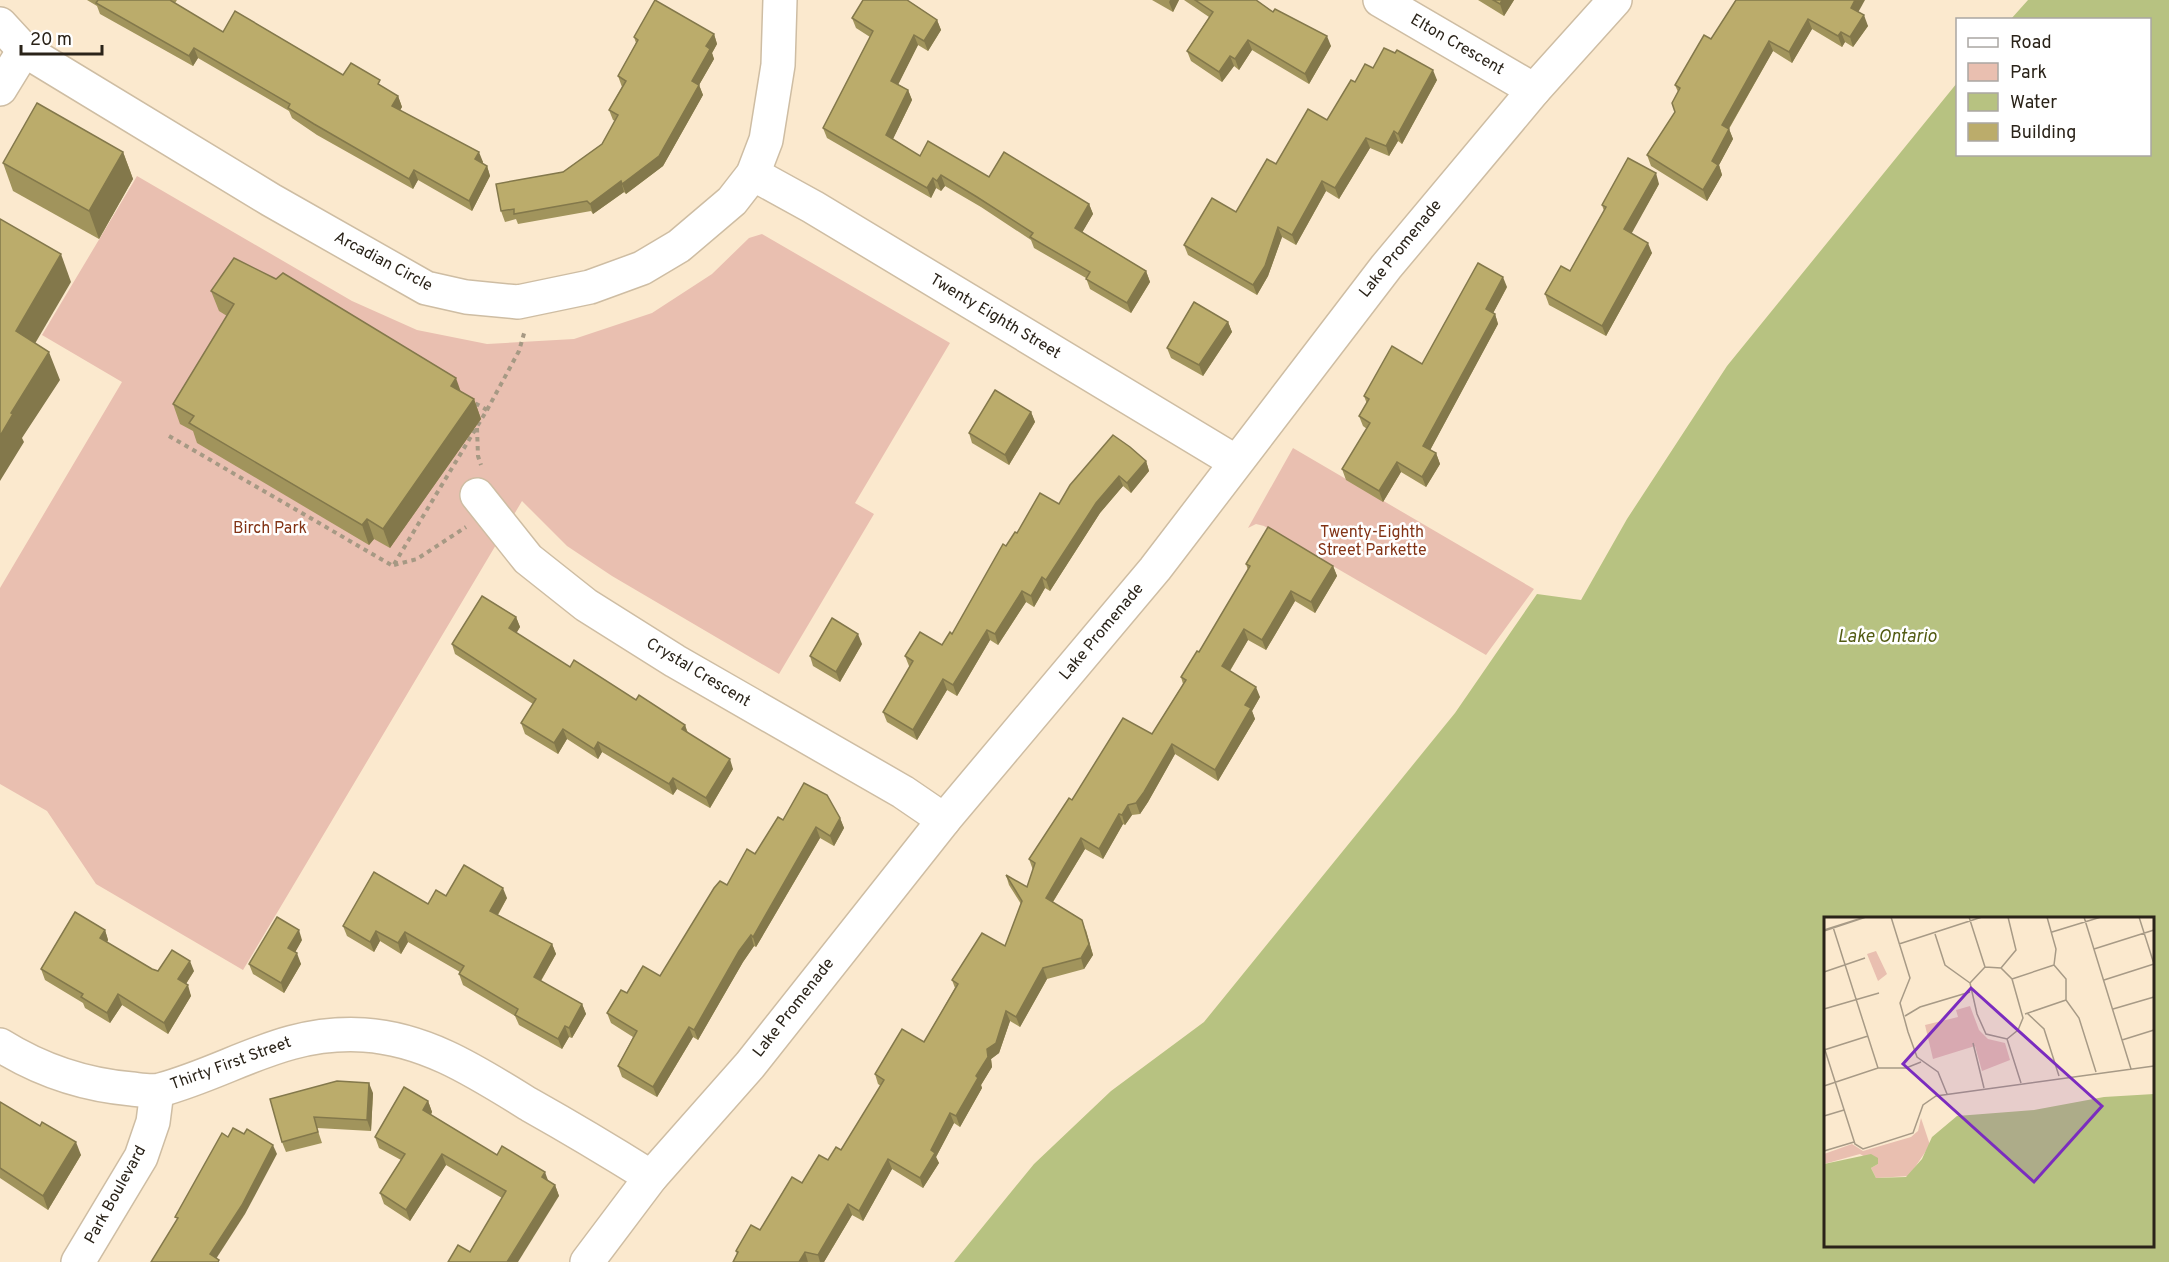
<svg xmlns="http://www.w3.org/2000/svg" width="2169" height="1262" font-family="Overpass,sans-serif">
  <rect width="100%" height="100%" fill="#fbe9ce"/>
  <g fill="#e9bfb0">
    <polygon points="137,176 352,301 417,330 487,344 574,339 652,313 712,274 749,238 762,234 950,343 855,503 874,514 779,674 612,576 567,546 522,501 243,970 96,884 47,811 0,784 0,588 122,382 42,335"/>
    <polygon points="1293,448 1534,589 1486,655 1264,526 1256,524 1248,528"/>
  </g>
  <path fill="#b7c281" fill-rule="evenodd" d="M2028,0H2169V1262H954L1034,1164L1111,1091L1204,1022L1455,713L1537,594L1581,600L1627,519L1727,366L1957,83L1958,154H2150V20L2011,19ZM1826,918H2152V1246H1826Z"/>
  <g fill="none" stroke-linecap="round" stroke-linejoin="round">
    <g stroke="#cebda3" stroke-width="36">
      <g id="minor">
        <polyline points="1380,0 1534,90"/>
        <polyline points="0,24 24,50 271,200 426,288 466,297 518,302 590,287 642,268 679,246 732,201 753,174 766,140 778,65 780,0"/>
        <polyline points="0,89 24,50"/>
        <polyline points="753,174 813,207 1236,462"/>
        <polyline points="477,495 528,559 586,605 675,661 903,792 944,820"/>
        <path d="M0,1045C40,1070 85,1085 132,1089C141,1090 152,1092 160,1090C233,1070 283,1030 364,1035C427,1039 478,1073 530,1105C571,1128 611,1152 651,1177"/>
        <polyline points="78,1262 141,1157 153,1122 157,1091"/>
        <polyline points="587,1262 651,1177 750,1065 944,820 1155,569 1386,267 1534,90 1615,0"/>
      </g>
    </g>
    <g stroke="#a69984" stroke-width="4" stroke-dasharray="4.5 4.5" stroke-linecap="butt">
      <polyline points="487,410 519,351 525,330"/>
      <polyline points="477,428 478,456 481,465"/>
      <polyline points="169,436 393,566 487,410 473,402"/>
      <polyline points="394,565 417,559 466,527"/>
    </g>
    <use href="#minor" stroke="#fff" stroke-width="33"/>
  </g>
  <g fill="#a1945c">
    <polygon points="87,0 177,0 175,3 223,32 343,75 382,87 398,96 402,107 400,110 483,162 482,164 487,166 490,176 472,211 418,180 413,189 317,135 292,118 289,111 198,58 193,66 100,14 97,6"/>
    <polygon points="1152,0 1179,0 1173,12"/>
    <polygon points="1184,0 1256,0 1273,12 1331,46 1309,84 1252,50 1239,70 1234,66 1222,82 1191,61 1187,51 1209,17"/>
    <polygon points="1478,0 1514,0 1504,16"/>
    <polygon points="1736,0 1858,12 1868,26 1853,47 1845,42 1842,47 1812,29 1792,63 1773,51 1729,129 1733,139 1719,165 1722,175 1707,201 1651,166 1647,155 1675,112 1678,92 1675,85 1711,39"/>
    <polygon points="912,3 937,20 941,30 928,51 918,45 898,84 908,90 912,100 893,139 920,156 989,177 1089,204 1093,214 1082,232 1146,271 1150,282 1131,313 1090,289 1086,278 1034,248 1031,240 981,207 945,186 941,191 936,188 931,198 827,138 823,128 870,37 856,28 852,18"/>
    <polygon points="714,34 717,44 712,53 714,59 699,85 703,95 663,166 626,194 624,192 593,214 591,211 518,224 516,219 505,222 501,211 563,172 602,144 615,121 613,120 609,110 622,87 618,76 636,43 634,37"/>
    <polygon points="1373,68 1437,80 1402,144 1398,141 1389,156 1370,148 1339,199 1326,191 1296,245 1282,237 1268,276 1257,295 1188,255 1184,245 1236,212 1276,164 1327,120"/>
    <polygon points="123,152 133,179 99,239 13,191 3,163"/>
    <polygon points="1659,184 1631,233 1652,253 1606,336 1549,305 1545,294 1570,271 1604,211 1602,205"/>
    <polygon points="1507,287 1493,313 1495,314 1498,324 1430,450 1436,453 1440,464 1426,487 1401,472 1383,502 1346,480 1342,469 1367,429 1363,426 1359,416 1367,404 1364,396 1422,364"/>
    <polygon points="211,291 460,392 474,399 481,419 390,548 374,539 369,545 197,443 193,431 180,424 173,404 227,316 219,311"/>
    <polygon points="1228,322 1232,332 1203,376 1171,358 1167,348"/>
    <polygon points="1031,412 1035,422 1009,465 972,443 969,433"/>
    <polygon points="1146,461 1149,471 1131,493 1123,486 1100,513 1050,591 1045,588 1034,607 1026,602 998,645 990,640 957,696 947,690 917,740 887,722 883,712 910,667 909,666 905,656 942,645 952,634 1006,546 1017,533 1059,504"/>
    <polygon points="1246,564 1333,566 1337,576 1315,613 1295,601 1266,650 1248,640 1230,671 1260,697 1252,711 1255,719 1218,781 1175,754 1148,802 1140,814 1132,815 1125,825 1123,824 1103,859 1085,849 1053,902 1086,930 1093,955 1084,969 1047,979 1020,1027 1010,1021 999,1053 991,1059 992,1067 981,1085 982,1088 960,1127 954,1123 936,1157 939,1163 923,1188 892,1169 863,1221 852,1215 824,1262 733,1262 737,1254 736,1251 760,1230 802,1183 841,1150 881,1086 878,1084 875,1074 924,1042 955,988 952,980 1005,946 1021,904 1009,885 1006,875 1027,887 1033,870 1029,859 1072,800 1152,734 1183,684 1181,677 1199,652 1248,570"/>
    <polygon points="516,617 520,627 516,633 570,667 685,725 688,733 733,769 710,808 677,789 673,795 602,752 598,759 567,739 558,754 525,734 521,723 533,704 455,654 452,644"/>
    <polygon points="862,644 840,682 813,666 810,656"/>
    <polygon points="840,818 844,828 834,846 820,838 756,947 754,946 743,962 698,1040 693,1037 657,1097 622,1077 618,1066 633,1037 611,1023 607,1013 627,993 660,976 727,885 783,820"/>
    <polygon points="446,896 507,898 498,915 552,944 556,954 541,981 582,1004 586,1014 572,1038 569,1037 562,1049 519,1025 515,1016 463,985 459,974 460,972 408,942 401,954 380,941 374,952 347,936 343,926 428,904"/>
    <polygon points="105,930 108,940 107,942 152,969 158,971 194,971 186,984 191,996 168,1034 122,1005 110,1023 85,1008 83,1003 45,980 41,969"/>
    <polygon points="302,940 295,952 301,964 284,993 253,974 249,964"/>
    <polygon points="373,1093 371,1131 317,1128 322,1143 286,1152 282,1142 270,1099"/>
    <polygon points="428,1101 432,1112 431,1115 497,1155 555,1185 559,1196 470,1252 502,1198 446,1165 410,1221 384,1204 380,1193 401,1160 379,1148 375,1137"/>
    <polygon points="0,1102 81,1155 48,1210 0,1178"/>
  </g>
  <g fill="#83784b">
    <polygon points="1170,0 1179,0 1173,12 1169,2"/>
    <polygon points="1502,0 1514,0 1504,16 1500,4"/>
    <polygon points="1855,0 1865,0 1855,18 1851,8"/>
    <polygon points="1864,15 1868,26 1853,47 1850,37"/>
    <polygon points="1808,19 1812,29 1792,63 1789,52"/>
    <polygon points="937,20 941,30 928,51 924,41"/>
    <polygon points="1841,32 1845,42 1842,47 1838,36"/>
    <polygon points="714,34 717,44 712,53 714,59 699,85 703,95 663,166 626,194 622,184 692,81 706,46"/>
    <polygon points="914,35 918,45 895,91 891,81"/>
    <polygon points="1327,36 1331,46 1309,84 1305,74"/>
    <polygon points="1248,40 1252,50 1239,70 1235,59"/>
    <polygon points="1769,41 1773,51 1725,135 1722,125"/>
    <polygon points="194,48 198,58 193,66 189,56"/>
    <polygon points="1230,56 1234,66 1222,82 1219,72"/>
    <polygon points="1433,70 1437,80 1402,144 1398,134"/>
    <polygon points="908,90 912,100 890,145 886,135"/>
    <polygon points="398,96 402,107 396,117 392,106"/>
    <polygon points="1729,129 1733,139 1719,165 1722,175 1707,201 1703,190 1712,161"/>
    <polygon points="1394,131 1398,141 1389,156 1386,146"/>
    <polygon points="1366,138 1370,148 1339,199 1335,188"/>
    <polygon points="123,152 133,179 99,239 89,211"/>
    <polygon points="479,152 483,162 479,170 475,159"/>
    <polygon points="487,166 490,176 472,211 469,201"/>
    <polygon points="414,170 418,180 413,189 409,179"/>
    <polygon points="1656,173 1659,184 1628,240 1624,229"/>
    <polygon points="941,175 945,186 941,191 937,181"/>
    <polygon points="933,178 936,188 931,198 927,188"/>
    <polygon points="621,181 624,192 593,214 590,204"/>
    <polygon points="1322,181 1326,191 1296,245 1292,235"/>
    <polygon points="1089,204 1093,214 1079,238 1075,228"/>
    <polygon points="1278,227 1282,237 1268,276 1257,295 1253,285"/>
    <polygon points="1648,243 1652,253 1606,336 1602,326"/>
    <polygon points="61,254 71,282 26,359 16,331"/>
    <polygon points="1146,271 1150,282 1131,313 1127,303"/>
    <polygon points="1503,277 1507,287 1490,319 1486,309"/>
    <polygon points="1495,314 1498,324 1427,456 1423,446"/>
    <polygon points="1228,322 1232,332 1203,376 1199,365"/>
    <polygon points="49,352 60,380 22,438 24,442 0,481 0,436 11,413"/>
    <polygon points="456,378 463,398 451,386"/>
    <polygon points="474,399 481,419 390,548 383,529"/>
    <polygon points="1031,412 1035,422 1009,465 1005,455"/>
    <polygon points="1436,453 1440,464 1426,487 1422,477"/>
    <polygon points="1146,461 1149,471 1131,493 1127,483"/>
    <polygon points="1397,462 1401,472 1383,502 1379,491"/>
    <polygon points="1119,476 1123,486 1100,513 1050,591 1046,580 1096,503"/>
    <polygon points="367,519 374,539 369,545 362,525"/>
    <polygon points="1333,566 1337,576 1315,613 1311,602"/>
    <polygon points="1042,577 1045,588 1034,607 1031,596"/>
    <polygon points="1022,591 1026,602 998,645 995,634"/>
    <polygon points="1291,591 1295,601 1266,650 1262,640"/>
    <polygon points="516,617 520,627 513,639 509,628"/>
    <polygon points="1244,629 1248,640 1226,677 1222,666"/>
    <polygon points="987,630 990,640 957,696 953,685"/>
    <polygon points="858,634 862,644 840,682 836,672"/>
    <polygon points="943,679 947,690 917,740 913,730"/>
    <polygon points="1256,687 1260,697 1252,711 1255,719 1218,781 1215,770 1245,705"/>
    <polygon points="685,725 688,735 682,729"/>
    <polygon points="563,729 567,739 558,754 554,743"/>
    <polygon points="598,742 602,752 598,759 594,749"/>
    <polygon points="1172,744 1175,754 1148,802 1140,814 1136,803"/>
    <polygon points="730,759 733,769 710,808 706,798"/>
    <polygon points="673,778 677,789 673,795 669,784"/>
    <polygon points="1128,805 1132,815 1125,825 1122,815"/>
    <polygon points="1119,814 1123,824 1103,859 1099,849"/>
    <polygon points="840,818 844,828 834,846 830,836"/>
    <polygon points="816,827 820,838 756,947 753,937"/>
    <polygon points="1081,838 1085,849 1049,908 1046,898"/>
    <polygon points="503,888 507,898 494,921 490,911"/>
    <polygon points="1082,920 1093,955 1084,969 1081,958"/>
    <polygon points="105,930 108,940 104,948 100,938"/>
    <polygon points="299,930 302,940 292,958 288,948"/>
    <polygon points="376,931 380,941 374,952 370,942"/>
    <polygon points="405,932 408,942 401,954 398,943"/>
    <polygon points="751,935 754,946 743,962 698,1040 694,1030 739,951"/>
    <polygon points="552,944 556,954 537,987 534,977"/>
    <polygon points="297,953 301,964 284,993 281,983"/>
    <polygon points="190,961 194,971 182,990 178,979"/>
    <polygon points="1043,968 1047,979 1020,1027 1016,1017"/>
    <polygon points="188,985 191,996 168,1034 164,1023"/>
    <polygon points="118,994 122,1005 110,1023 107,1013"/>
    <polygon points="582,1004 586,1014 572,1038 569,1028"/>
    <polygon points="1006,1011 1010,1021 999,1053 991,1059 992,1067 981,1085 982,1088 960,1127 956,1116 976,1076 987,1049"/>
    <polygon points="565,1026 569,1037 562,1049 558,1039"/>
    <polygon points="689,1027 693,1037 657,1097 653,1087"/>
    <polygon points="369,1083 373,1093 371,1131 367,1120"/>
    <polygon points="428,1101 432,1112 427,1121 423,1110"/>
    <polygon points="950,1113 954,1123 936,1157 939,1163 923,1188 920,1178 931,1150"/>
    <polygon points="76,1142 81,1155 48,1210 43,1196"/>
    <polygon points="273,1145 277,1154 245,1214 214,1262 210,1254"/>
    <polygon points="442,1154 446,1165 410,1221 406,1210"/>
    <polygon points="888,1159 892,1169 863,1221 859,1211"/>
    <polygon points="545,1172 549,1183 542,1177"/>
    <polygon points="555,1185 559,1196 518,1262 507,1262"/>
    <polygon points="848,1204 852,1215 824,1262 820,1262 818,1255"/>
    <polygon points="805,1252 808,1262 799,1262"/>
  </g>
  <g fill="#bbac6b" stroke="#83784b" stroke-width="1.5">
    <polygon points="98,0 170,0 223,32 235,11 343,75 351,63 380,80 378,84 398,96 392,106 479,152 475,159 487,166 469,201 414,170 409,179 314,124 288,108 290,104 194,48 189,56 96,3"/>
    <polygon points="655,0 714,34 706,46 710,49 692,81 699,85 659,156 622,184 621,181 590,204 587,201 514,214 514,209 501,211 496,184 563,172 602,144 618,115 609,110 626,81 618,76 638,40 634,37"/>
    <polygon points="863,0 907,0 937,20 924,41 914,35 891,81 908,90 886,135 920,156 928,141 989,177 1004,152 1089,204 1075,228 1146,271 1127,303 1086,279 1090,272 1030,237 1033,233 977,197 941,175 937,181 933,178 927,188 823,128 873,31 852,18"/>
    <polygon points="1195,0 1256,0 1273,12 1275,9 1327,36 1305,74 1248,40 1235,59 1230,56 1219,72 1187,51 1213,12"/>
    <polygon points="1493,0 1502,0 1500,4"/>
    <polygon points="1736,0 1855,0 1851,8 1864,15 1850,37 1841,32 1838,36 1808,19 1789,52 1769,41 1722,125 1729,129 1712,161 1718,165 1703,190 1647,155 1675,112 1672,103 1680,88 1675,85 1704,35 1711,39"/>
    <polygon points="1384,48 1395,53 1397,50 1433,70 1398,134 1394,131 1386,146 1366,138 1335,188 1322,181 1292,235 1278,227 1265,266 1253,285 1184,245 1212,198 1236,212 1267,159 1276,164 1308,109 1327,120 1351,80 1355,82 1365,64 1373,68"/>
    <polygon points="37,103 123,152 89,211 3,163"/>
    <polygon points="1628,158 1656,173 1624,229 1648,243 1602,326 1545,294 1561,266 1570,271 1606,207 1602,205"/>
    <polygon points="0,219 61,254 16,331 49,352 11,413 13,414 0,436"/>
    <polygon points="234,258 276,279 283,273 456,378 451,386 474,399 383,529 367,519 362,525 189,423 194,416 173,404 234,304 211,291"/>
    <polygon points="1478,263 1503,277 1486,309 1495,314 1423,446 1436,453 1422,477 1397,462 1379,491 1342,469 1370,423 1359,416 1369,399 1364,396 1392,346 1422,364"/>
    <polygon points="1194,302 1228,322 1199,365 1167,348"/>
    <polygon points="995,390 1031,412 1005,455 969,433"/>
    <polygon points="1113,435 1130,447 1146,461 1127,483 1119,476 1096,503 1046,580 1042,577 1031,596 1022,591 995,634 987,630 953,685 943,679 913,730 883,712 913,661 905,656 920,632 942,645 950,632 952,634 1003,544 1006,546 1015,532 1017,533 1040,493 1059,504 1070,485"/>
    <polygon points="1268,527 1333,566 1311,602 1291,591 1262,640 1244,629 1222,666 1256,687 1245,705 1251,708 1215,770 1172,744 1144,792 1136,803 1128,805 1122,815 1119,814 1099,849 1081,838 1046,898 1082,920 1089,944 1081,958 1043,968 1016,1017 1006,1011 996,1043 987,1049 988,1057 976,1076 978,1078 956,1116 950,1113 931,1150 935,1153 920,1178 888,1159 859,1211 848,1204 818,1255 805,1252 799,1262 733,1262 738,1252 736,1251 751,1225 760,1230 792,1177 802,1183 819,1155 828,1160 836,1147 841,1150 884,1080 875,1074 902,1029 924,1042 958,984 952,980 982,933 1005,946 1022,901 1006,875 1027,887 1035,863 1029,859 1069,798 1072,800 1123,718 1152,734 1186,680 1181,677 1197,651 1199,652 1250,566 1246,564"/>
    <polygon points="482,596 516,617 509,628 570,667 574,660 636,700 639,695 685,725 682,729 730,759 706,798 673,778 669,784 598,742 594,749 563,729 554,743 521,723 536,699 452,644"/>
    <polygon points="832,618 858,634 836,672 810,656"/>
    <polygon points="804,783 827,795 840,818 830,836 816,827 753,937 751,935 739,951 694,1030 689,1027 653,1087 618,1066 637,1031 607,1013 621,990 627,993 643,966 660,976 714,888 720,881 727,885 747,849 755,854 778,817 783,820"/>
    <polygon points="464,865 503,888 490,911 552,944 534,977 582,1004 569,1028 565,1026 558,1039 515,1015 518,1009 459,974 464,966 405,932 398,943 376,931 370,942 343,926 374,872 428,904 436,890 446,896"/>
    <polygon points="75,912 105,930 100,938 152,969 158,971 172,950 190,961 178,979 188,985 164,1023 118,994 107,1013 81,997 83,994 41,969"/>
    <polygon points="277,917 299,930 288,948 297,953 281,983 249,964"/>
    <polygon points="337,1081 369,1083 367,1120 314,1117 318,1132 282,1142 270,1099"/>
    <polygon points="404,1087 428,1101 423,1110 497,1155 502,1146 545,1172 542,1177 555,1185 507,1262 448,1262 458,1245 470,1252 506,1191 442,1154 406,1210 380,1193 405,1154 375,1137"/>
    <polygon points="0,1102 40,1126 42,1122 76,1142 43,1196 0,1168"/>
    <polygon points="233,1128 244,1134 247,1129 273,1145 242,1205 210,1254 219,1260 218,1262 151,1262 178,1218 175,1217 222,1133 228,1137"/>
  </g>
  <g text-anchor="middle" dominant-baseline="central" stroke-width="5" stroke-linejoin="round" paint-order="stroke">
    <g font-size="16" fill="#2a2319" stroke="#fff">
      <text transform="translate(1457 45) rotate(30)">Elton Crescent</text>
      <text transform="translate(1401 249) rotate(-51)">Lake Promenade</text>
      <text transform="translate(383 262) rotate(28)">Arcadian Circle</text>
      <text transform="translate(995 317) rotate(31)">Twenty Eighth Street</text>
      <text transform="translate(1102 632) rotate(-50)">Lake Promenade</text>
      <text transform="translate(698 673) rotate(31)">Crystal Crescent</text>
      <text transform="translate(794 1008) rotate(-52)">Lake Promenade</text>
      <text transform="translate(231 1064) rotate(-20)">Thirty First Street</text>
      <text transform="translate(116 1195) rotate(-61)">Park Boulevard</text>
    </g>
    <g font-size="16" fill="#823315" stroke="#fff">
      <text x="270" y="529">Birch Park</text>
      <text x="1372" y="533">Twenty-Eighth<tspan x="1372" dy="18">Street Parkette</tspan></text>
    </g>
    <g font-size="18" font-style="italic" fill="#525b12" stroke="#fff">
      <text x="1887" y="637">Lake Ontario</text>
    </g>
  </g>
  <g transform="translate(1824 917)">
    <rect width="330" height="330" fill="#fbe9ce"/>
    <path d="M52,34L63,57L54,64L43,37ZM146,89L155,113L164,122L181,126L186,143L158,154L151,129L109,142L101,108L134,100L132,93ZM97,201L106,228L85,259L52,261L47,251L54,247L36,237L0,247V237L28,227L39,234L87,220L94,214Z" fill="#e9bfb0"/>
    <path d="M330,177V330H0V247L47,237L54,241V247L47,251L52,261L82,260L98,242L108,220L133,199L210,193L280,180Z" fill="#b7c281"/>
    <path fill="none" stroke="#a79a86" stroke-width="1.5" d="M67,0L86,61L76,86L84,115L93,140L114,155L123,177M145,0L161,50M223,0L232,32L230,48L242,62V83L255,101L272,155M260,0L307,152M315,0L330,47M9,10L54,151M0,13L41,0M0,14L42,0M228,15L277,0M111,17L121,48L146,66M75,27L158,0M270,32L330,13M161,50L177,51L188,62L199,101L194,113L183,122L162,117L153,97L146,66ZM177,51L192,33L184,0M0,55L41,41M188,62L230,48M280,63L330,47M0,92L55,76M289,92L330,80M203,96L220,112L235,159M201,97L242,83M81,99L96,90L146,75M183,122L197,166M298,123L330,113M149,126L160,171M0,130L31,227L39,232L89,216L99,188L112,179L330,149M0,133L44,119M0,169L54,151H82L97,145M0,199L20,193M0,234L30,225"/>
    <path fill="#7b2cbf" fill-opacity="0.15" stroke="#7b2cbf" stroke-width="3" d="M147,71L278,189L210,265L79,147Z"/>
    <rect width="330" height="330" fill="none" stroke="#2a2319" stroke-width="3"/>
  </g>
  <rect x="1956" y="18" width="195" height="138" fill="#ffffff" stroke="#aaa7a3" stroke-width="1.5"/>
  <rect x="1968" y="38" width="30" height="9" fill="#ffffff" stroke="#aaa7a3" stroke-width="1.5"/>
  <text x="2010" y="48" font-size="18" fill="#2a2319">Road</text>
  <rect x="1968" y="63" width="30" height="18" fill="#e9bfb0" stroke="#aaa7a3" stroke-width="1.5"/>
  <text x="2010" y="78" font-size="18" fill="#2a2319">Park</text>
  <rect x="1968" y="93" width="30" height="18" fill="#b7c281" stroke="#aaa7a3" stroke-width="1.5"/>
  <text x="2010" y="108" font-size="18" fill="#2a2319">Water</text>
  <rect x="1968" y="123" width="30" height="18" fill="#bbac6b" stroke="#aaa7a3" stroke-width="1.5"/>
  <text x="2010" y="138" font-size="18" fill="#2a2319">Building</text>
  <path d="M21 45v9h81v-9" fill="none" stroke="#2a2319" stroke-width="3"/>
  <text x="30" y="45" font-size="18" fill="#2a2319" stroke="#ffffff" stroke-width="4.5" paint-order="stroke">20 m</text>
</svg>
